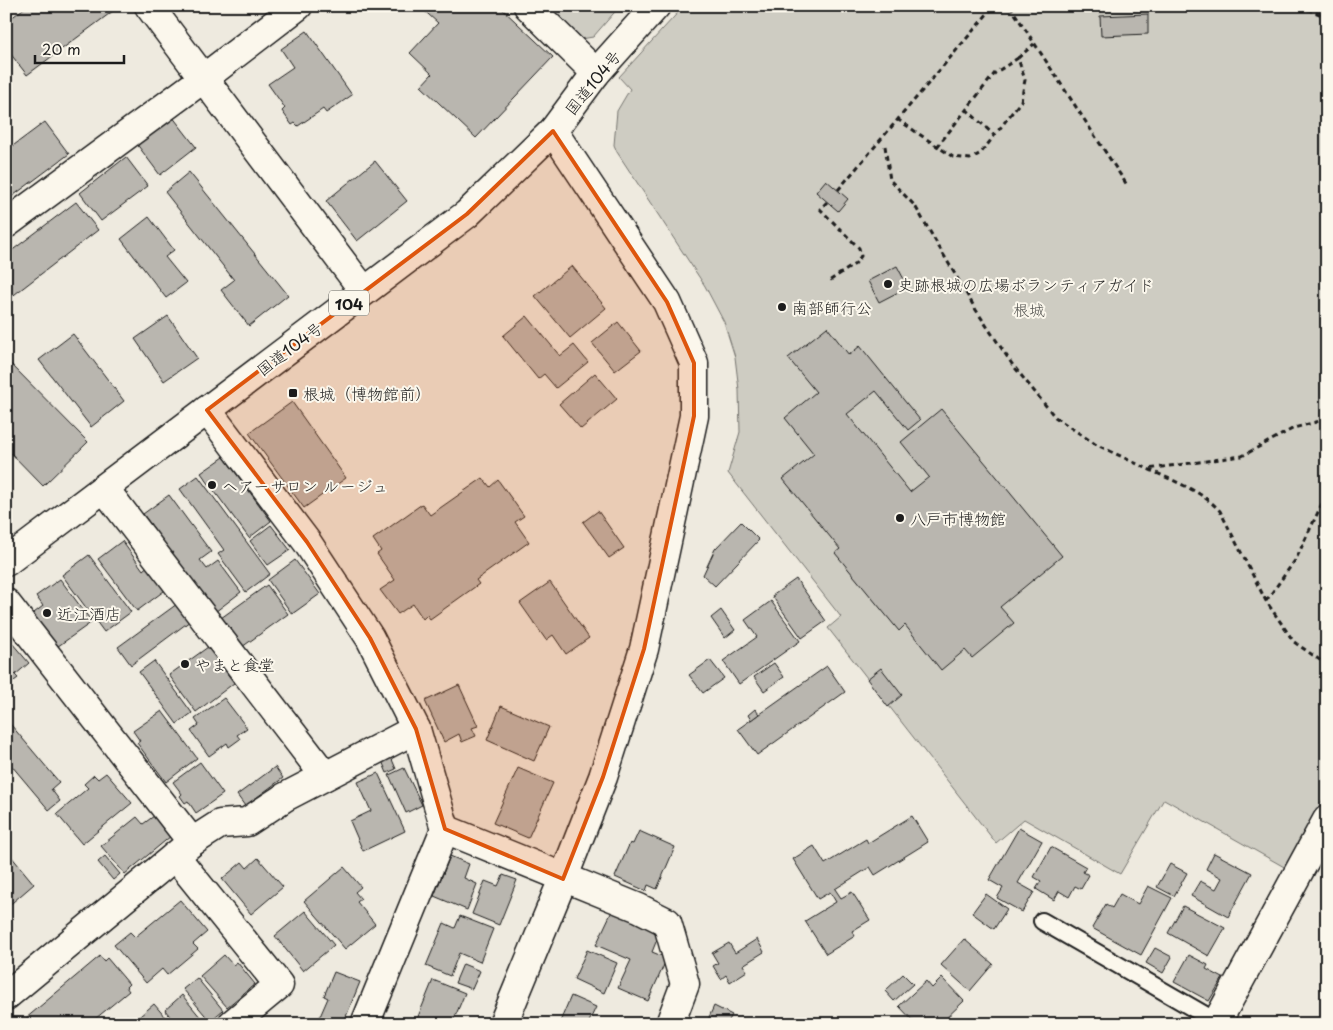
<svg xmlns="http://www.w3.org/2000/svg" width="1333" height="1030" font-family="'Playpen Sans','Klee One',sans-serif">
  <rect width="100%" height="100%" fill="#eeeadf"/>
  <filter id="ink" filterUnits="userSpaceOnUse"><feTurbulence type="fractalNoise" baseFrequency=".02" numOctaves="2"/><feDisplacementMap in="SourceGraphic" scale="10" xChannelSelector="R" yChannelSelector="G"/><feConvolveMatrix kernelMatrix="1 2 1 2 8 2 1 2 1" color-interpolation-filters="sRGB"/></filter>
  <g filter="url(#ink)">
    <g fill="#ceccc2" stroke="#75746f">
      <polygon points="548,6 620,6 593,37 581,39"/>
      <polygon points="684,6 1327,6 1327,792 1286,868 1164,799 1120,874 1024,819 996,843 828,628 841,617 728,473 740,432 739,390 735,357 724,322 705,286 617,152 614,145 617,111 630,89 619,77"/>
    </g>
    <g fill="#b9b6af" stroke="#1c1c1c">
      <polygon points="27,6 116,6 117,8 27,75 6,48 6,22"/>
      <polygon points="419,6 499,6 553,57 476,138 421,86 432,74 410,53 438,23"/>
      <polygon points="1148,14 1148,34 1101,36 1100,16"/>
      <polygon points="307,31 352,95 326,113 323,109 298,126 295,123 292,125 282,111 285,108 268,84 293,67 281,49"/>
      <polygon points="172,116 196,147 160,175 136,143"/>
      <polygon points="45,122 69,154 6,201 6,151"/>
      <polygon points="126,157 148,186 101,221 80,193"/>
      <polygon points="375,161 407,201 357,241 326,201"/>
      <polygon points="189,172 288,295 249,326 221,290 234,280 165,192"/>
      <polygon points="826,180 848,199 838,211 816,192"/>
      <polygon points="76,202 98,230 6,301 6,255"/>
      <polygon points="149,217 174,250 165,257 186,283 166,298 121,239"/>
      <polygon points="572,266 606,308 570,338 535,296"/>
      <polygon points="897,266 908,287 879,302 868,281"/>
      <polygon points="168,316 197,358 164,381 135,339"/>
      <polygon points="527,316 560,356 574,345 588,362 556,388 544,374 538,379 503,336"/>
      <polygon points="618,322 641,351 615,371 592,343"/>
      <polygon points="827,327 849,355 860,346 920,420 908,430 876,391 847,414 910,492 929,477 901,442 941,409 1062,556 1000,607 1014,623 972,658 965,650 941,670 905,625 899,631 835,553 840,549 783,479 814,454 785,418 816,392 788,358"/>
      <polygon points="73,334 124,401 91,427 39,360"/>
      <polygon points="6,359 88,442 43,486 6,448"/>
      <polygon points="595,373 617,399 581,429 559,404"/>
      <polygon points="292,402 346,478 304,508 249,433"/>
      <polygon points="224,457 271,521 249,538 201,473"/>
      <polygon points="198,476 270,574 246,592 218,554 224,550 180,489"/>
      <polygon points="483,478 490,487 498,480 524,516 515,522 529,542 476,580 479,584 430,619 427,615 423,619 413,604 398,614 380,590 395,580 377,554 381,551 373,539 422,504 430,515"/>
      <polygon points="169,495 211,552 200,560 207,569 218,561 241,592 215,612 143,514"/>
      <polygon points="598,511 624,548 609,558 583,522"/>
      <polygon points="741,522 759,540 715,586 703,575 715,549"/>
      <polygon points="271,525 290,550 268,565 250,541"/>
      <polygon points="122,541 143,570 150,564 168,588 137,611 98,559"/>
      <polygon points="89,555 131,612 104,632 62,575"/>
      <polygon points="295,560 320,594 292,614 268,580"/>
      <polygon points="60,579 92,622 54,649 30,616 43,606 36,596"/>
      <polygon points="796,579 826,621 802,638 772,596"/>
      <polygon points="550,582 589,638 566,654 553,635 546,640 520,603"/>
      <polygon points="267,585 288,614 242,647 221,618"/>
      <polygon points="771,601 800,641 739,684 723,661 757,637 745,620"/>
      <polygon points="177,604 190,621 131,665 118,647"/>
      <polygon points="721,610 735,630 725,638 711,618"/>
      <polygon points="6,636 29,663 15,675 18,678 6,687"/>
      <polygon points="208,647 234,683 196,712 169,675"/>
      <polygon points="710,660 724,678 703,693 689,675"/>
      <polygon points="154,661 192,713 177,724 139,672"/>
      <polygon points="774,663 784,677 764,691 754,677"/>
      <polygon points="827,666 845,692 757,755 738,729"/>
      <polygon points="881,668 902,695 888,707 867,679"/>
      <polygon points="459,685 478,726 472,728 476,736 462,742 459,734 444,742 425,701"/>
      <polygon points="224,698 247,728 237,735 240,739 229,747 227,743 209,756 191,731 199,725 195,719"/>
      <polygon points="501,706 549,727 534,761 487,740"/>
      <polygon points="755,709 759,714 751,720 748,715"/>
      <polygon points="162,711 197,758 166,782 137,743 140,741 133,731"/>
      <polygon points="6,719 59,782 51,789 60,801 49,810 6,759"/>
      <polygon points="391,757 396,769 387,773 382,761"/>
      <polygon points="200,762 223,794 196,813 188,801 185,803 180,796 182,794 173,782"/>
      <polygon points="275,767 283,778 245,806 237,795"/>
      <polygon points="404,768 422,805 406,813 389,775"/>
      <polygon points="518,768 553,783 528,838 493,823"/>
      <polygon points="106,773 132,803 82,844 57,814 88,788 84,784 94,775 98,779"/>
      <polygon points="378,773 405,831 363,851 350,821 371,811 358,782"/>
      <polygon points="154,816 171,836 125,874 101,846 137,817 143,824"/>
      <polygon points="912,816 928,842 875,875 870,867 835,889 841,898 852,892 870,920 852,931 855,936 826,954 805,921 836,902 830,892 818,899 793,859 814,846 825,864 866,839 868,843"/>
      <polygon points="1019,828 1042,841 1018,883 1034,892 1022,912 997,898 1003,888 989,880"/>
      <polygon points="639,831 675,847 657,889 648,885 646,891 615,877 630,843 633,844"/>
      <polygon points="1051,847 1086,867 1083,872 1089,875 1081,889 1075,886 1069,897 1059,891 1054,900 1036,889 1041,881 1034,877"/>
      <polygon points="6,850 34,884 6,908"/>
      <polygon points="1214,853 1252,873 1228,917 1191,896 1200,881 1216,889 1222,878 1206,869"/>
      <polygon points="105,856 120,874 113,880 98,862"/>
      <polygon points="450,856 469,864 464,878 477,884 467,910 434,896"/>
      <polygon points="258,858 283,887 251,914 222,879 242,862 247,868"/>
      <polygon points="1170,864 1187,873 1174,896 1157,887"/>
      <polygon points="344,867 361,887 355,892 361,899 357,902 375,924 345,949 304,901"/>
      <polygon points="503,875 517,880 499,925 472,914 485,881 498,886"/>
      <polygon points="1148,886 1172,898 1141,955 1092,928 1106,904 1112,908 1120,894 1138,904"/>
      <polygon points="986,894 1007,909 994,929 972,913"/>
      <polygon points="180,900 207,932 193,944 198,949 167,975 162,969 146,983 114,945 130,932 135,937"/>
      <polygon points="1183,906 1225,928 1209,956 1168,933"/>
      <polygon points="305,911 334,945 303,971 275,936"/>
      <polygon points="612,911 660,932 652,952 667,958 648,1001 618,988 631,960 596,945"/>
      <polygon points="460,916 493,929 480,962 459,953 450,976 426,966 444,923 455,928"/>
      <polygon points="757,939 764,952 743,965 747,971 730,982 726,975 721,979 713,966 718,963 712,953 729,943 735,953"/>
      <polygon points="964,939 993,964 970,991 941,965"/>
      <polygon points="1155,948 1172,957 1163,973 1146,963"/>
      <polygon points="587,950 617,963 604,993 574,979"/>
      <polygon points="224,955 233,965 237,962 255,984 227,1007 200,976"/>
      <polygon points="1189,955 1208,965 1206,969 1223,978 1209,1001 1174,982"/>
      <polygon points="100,956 104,961 107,958 129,984 126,987 129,991 89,1024 29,1024 25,1019"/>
      <polygon points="463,964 480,971 472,989 455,983"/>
      <polygon points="334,972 360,982 343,1024 325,1024 318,1021 328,998 324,996"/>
      <polygon points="903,974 913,984 894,1001 885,991"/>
      <polygon points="197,978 223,1010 210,1021 183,989"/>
      <polygon points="942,978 964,1001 940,1024 916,1024 899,1006 926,981 932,988"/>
      <polygon points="433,980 465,993 452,1024 415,1024"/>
      <polygon points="182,995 206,1024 176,1024 165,1010"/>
      <polygon points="571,996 596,1007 588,1024 559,1024"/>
      <polygon points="154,1004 171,1024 131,1024 133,1022"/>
      <polygon points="714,1006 732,1015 727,1024 706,1024"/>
      <polygon points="691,1017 705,1024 688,1024"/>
    </g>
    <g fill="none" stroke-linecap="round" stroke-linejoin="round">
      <g stroke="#1c1c1c" stroke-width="20">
        <polyline id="service" points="1042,921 1217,1022"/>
      </g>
      <g stroke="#1c1c1c" stroke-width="31">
        <g id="minor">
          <polyline points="528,6 596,73"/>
          <polyline points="6,224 204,78 298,6"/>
          <polyline points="207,410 307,542 370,638 416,729 445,829 365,1024"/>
          <polyline points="104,488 325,776"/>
          <polyline points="6,603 192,842"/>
          <polyline points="445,829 639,908 667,922 685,984 670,1024"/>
          <polyline points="175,856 279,985 232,1024"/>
          <polyline points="6,996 192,842 220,824 247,822 285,797 416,729"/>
          <polyline points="1216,1024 1327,820"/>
        </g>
      </g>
      <g stroke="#1c1c1c" stroke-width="31">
        <g id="tertiary">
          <polyline points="149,6 364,291"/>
          <polyline points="503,1024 563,879 603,777 644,649 694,416 694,363 667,302 553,131"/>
        </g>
      </g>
      <g stroke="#1c1c1c" stroke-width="31">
        <polyline id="trunk" points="6,562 467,214 553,131 596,73 656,6"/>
      </g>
      <g stroke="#1c1c1c" stroke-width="3" stroke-dasharray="5 4" stroke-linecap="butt">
        <polyline points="1010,6 1127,185"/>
        <polyline points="1299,6 1327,17"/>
        <polyline points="1018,58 1034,44"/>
        <polyline points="966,109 995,136"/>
        <polyline points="897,119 953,157 970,159 981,153 1021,101 1025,80 1018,58 995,73 937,147"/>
        <polyline points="885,146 890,180 915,206 976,310 1012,364 1055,417 1095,444 1148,469"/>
        <polyline points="838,190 994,6"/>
        <polyline points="827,202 820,209 859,248 861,256 855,264 829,281"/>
        <path d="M1327,419L1294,428L1242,456L1148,469C1173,481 1201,490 1220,511L1266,601L1294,642L1327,665"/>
        <polyline points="1266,601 1296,559 1327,493"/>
      </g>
      <use href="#service" stroke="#fbf7ec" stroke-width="16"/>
      <use href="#minor" stroke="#fbf7ec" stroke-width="28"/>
      <use href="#tertiary" stroke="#fbf7ec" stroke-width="28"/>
      <use href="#trunk" stroke="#fbf7ec" stroke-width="28"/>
    </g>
  </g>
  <path fill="#de560d" fill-opacity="0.2" stroke="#de560d" stroke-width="4" stroke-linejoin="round" d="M553,131L667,302L694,363V416L644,649L603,777L563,879L445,829L416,729L370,638L307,542L207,410L467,214Z"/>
  <g fill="#1c1c1c" stroke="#fbf7ec" stroke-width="2">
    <circle cx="888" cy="284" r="5"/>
    <circle cx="782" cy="307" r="5"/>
    <rect x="288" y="388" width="10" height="10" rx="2.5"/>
    <circle cx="212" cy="485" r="5"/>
    <circle cx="900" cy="518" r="5"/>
    <circle cx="47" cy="613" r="5"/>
    <circle cx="185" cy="664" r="5"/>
  </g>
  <g text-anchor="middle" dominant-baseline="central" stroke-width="4" stroke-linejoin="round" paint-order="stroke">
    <rect fill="#fbf7ec" stroke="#5f5e5a" stroke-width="1" x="329" y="290.5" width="40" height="25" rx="4"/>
    <g font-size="15" font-weight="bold" fill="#1c1c1c">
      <text x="349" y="303">104</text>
    </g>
    <g font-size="16" fill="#1c1c1c" stroke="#fbf7ec">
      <text transform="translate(592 82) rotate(-51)">国道104号</text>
      <text transform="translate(289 348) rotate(-37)">国道104号</text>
    </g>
    <g font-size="16" fill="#1c1c1c" stroke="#fbf7ec" text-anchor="start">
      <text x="898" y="284">史跡根城の広場ボランティアガイド</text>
      <text x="792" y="307">南部師行公</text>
      <text x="303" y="393">根城（博物館前）</text>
      <text x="222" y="485">ヘアーサロン ルージュ</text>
      <text x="910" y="518">八戸市博物館</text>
      <text x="57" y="613">近江酒店</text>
      <text x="195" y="664">やまと食堂</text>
    </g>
    <g font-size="16" fill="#51514e" stroke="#fbf7ec">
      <text x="1029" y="309">根城</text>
    </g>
  </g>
  <rect width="1333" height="1030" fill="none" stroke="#fbf7ec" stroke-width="25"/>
  <rect x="12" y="12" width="1308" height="1005" fill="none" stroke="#1c1c1c" stroke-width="2" filter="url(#ink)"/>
  <path d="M35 55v8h89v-8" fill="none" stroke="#1c1c1c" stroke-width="2.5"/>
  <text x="42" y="55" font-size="15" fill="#1c1c1c" stroke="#fbf7ec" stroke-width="4" paint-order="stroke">20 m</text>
</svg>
